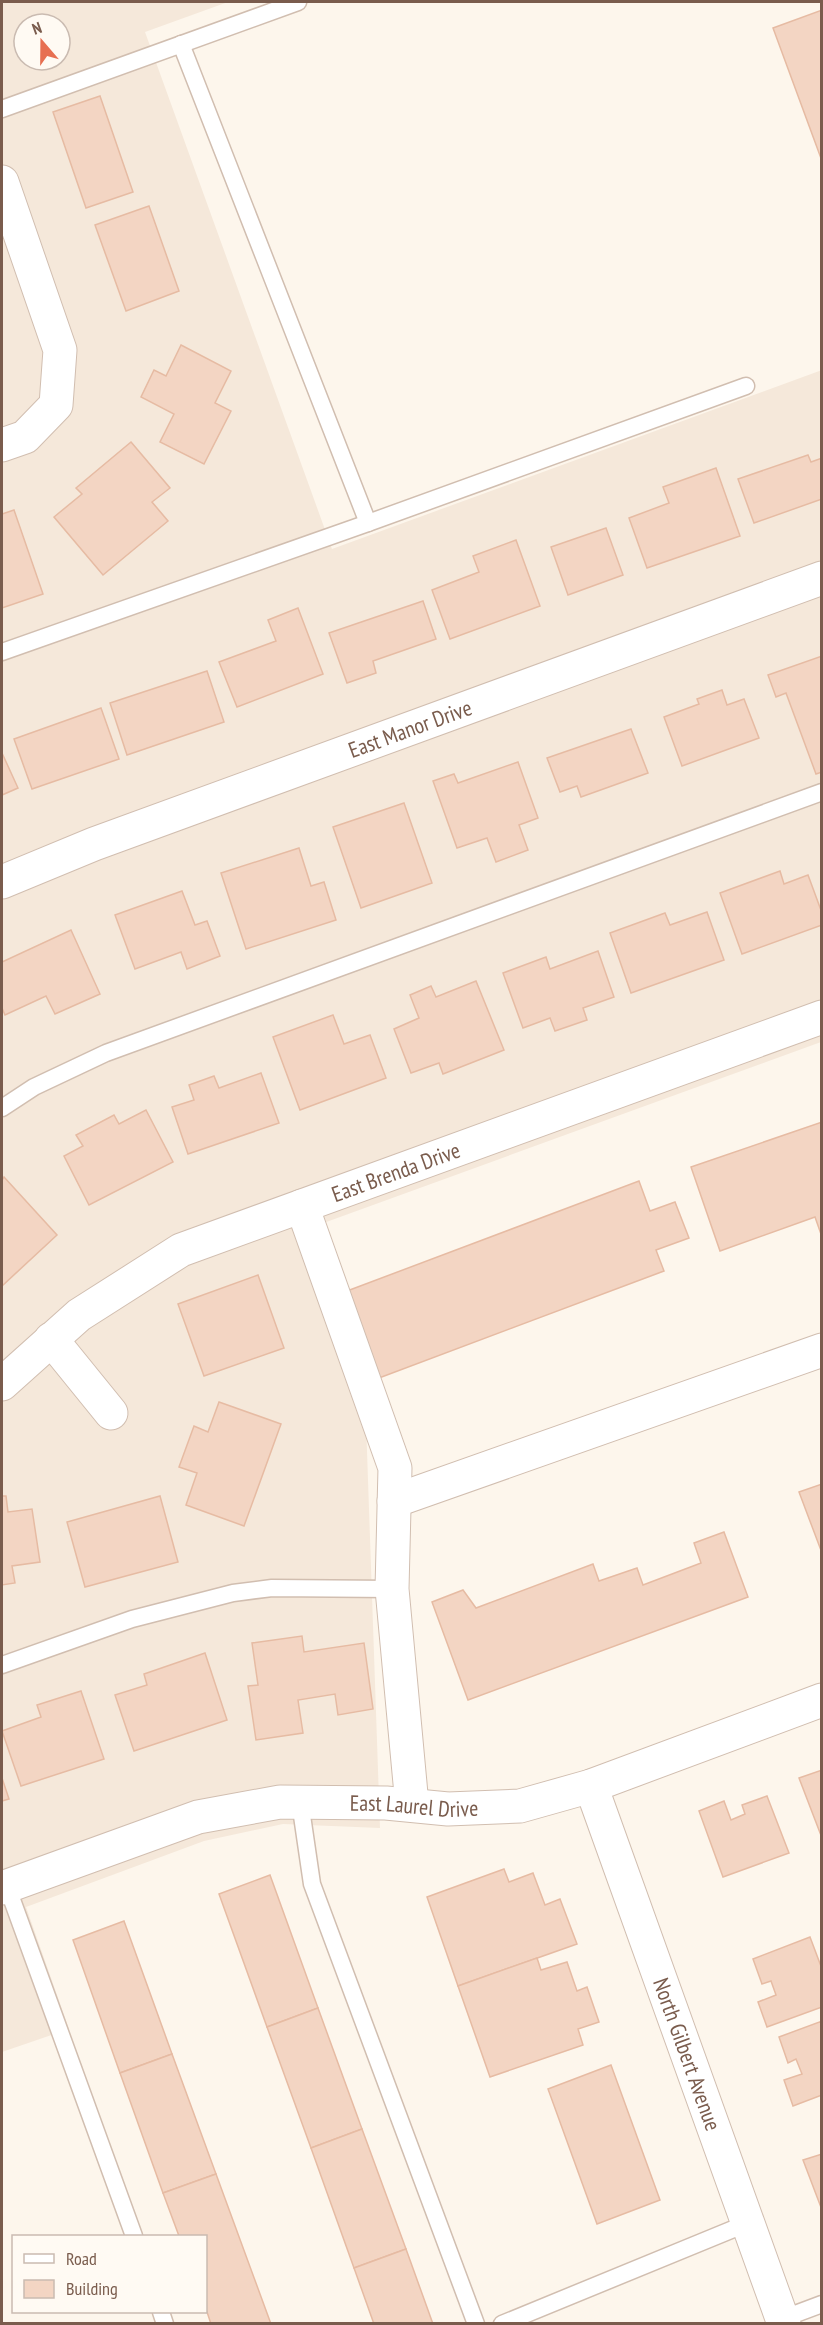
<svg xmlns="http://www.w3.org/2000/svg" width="823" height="2325" font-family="'PT Sans Narrow',sans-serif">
  <rect width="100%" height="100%" fill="#fdf6ec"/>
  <path fill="#f5e8da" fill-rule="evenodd" d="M2,2H228L145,32L332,549L822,370L821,1042L296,1233L366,1422L380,1828L283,1824L204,1841L26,1907L69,2029L2,2052ZM24,24H60V60H24Z"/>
  <g fill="#f3d5c3" stroke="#e6bba3" stroke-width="1.5">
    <polygon points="822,10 822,161 773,28"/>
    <polygon points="100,96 133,192 86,208 53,112"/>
    <polygon points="149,206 179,291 126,311 95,225"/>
    <polygon points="181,345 231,371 215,403 231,411 204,464 160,442 174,414 141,397 154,370 166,376"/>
    <polygon points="131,442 170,488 152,502 168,521 103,575 54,517 82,494 76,488"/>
    <polygon points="808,455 811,462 822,458 822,499 754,523 738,479"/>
    <polygon points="716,468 740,536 647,568 629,518 669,503 663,487"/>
    <polygon points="14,510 43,594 2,608 2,514"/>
    <polygon points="606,528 623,575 568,595 551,547"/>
    <polygon points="516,540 540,606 450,639 432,590 479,572 473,556"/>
    <polygon points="423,601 436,639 373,661 376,673 347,683 329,633"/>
    <polygon points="298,608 323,674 237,707 219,662 276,641 268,620"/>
    <polygon points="822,656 822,772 816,774 786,693 776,697 768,675"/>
    <polygon points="207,671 224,722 127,755 110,703"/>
    <polygon points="722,690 727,705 744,699 759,738 682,766 664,717 699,704 697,699"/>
    <polygon points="101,708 119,759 32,789 14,739"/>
    <polygon points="631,729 648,773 581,797 577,786 560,792 547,758"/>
    <polygon points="2,753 18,788 2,795"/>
    <polygon points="518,762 538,818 519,825 528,850 496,862 487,838 457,848 433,781 454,774 458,783"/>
    <polygon points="404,803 432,883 361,908 333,827"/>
    <polygon points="299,848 311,886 324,882 336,920 246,949 221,873"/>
    <polygon points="780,871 784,884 808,875 822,913 822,925 742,954 720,893"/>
    <polygon points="182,891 195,925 207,921 220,956 187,969 181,952 135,969 115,915"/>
    <polygon points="707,912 724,960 631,993 610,933 665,913 670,925"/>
    <polygon points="71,930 100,994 55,1014 46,996 5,1015 2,1008 2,962"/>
    <polygon points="598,951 614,997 583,1008 587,1020 555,1031 550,1018 523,1028 503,973 546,957 550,969"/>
    <polygon points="476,981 504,1050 443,1074 439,1063 411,1073 394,1029 419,1018 410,995 431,986 436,997"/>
    <polygon points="333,1015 344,1044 370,1035 386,1078 300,1110 273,1037"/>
    <polygon points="261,1073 279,1123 188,1154 172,1107 194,1100 189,1085 214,1076 219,1088"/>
    <polygon points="146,1110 173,1162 89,1205 64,1156 83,1146 76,1135 114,1115 119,1124"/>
    <polygon points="822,1122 822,1237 815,1217 720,1251 691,1167"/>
    <polygon points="4,1177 57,1235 2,1286 2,1180"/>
    <polygon points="639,1181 650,1211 675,1202 689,1238 656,1250 664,1271 379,1378 347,1291"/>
    <polygon points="258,1275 284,1348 204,1376 178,1304"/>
    <polygon points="219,1402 281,1424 244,1526 186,1505 197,1473 179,1467 194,1426 208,1432"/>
    <polygon points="822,1484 822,1553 799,1492"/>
    <polygon points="2,1496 6,1496 8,1512 32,1509 40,1562 12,1566 15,1583 2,1585"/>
    <polygon points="160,1496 178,1562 85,1587 67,1522"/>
    <polygon points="724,1532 748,1597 468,1700 432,1602 463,1590 476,1608 593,1564 599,1581 637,1568 643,1585 701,1563 694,1543"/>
    <polygon points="302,1636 304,1652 364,1643 373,1709 338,1715 335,1694 298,1700 303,1733 256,1740 248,1686 258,1685 252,1643"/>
    <polygon points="205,1653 227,1720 134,1751 115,1695 147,1685 144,1674"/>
    <polygon points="81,1691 104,1759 21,1786 2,1731 41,1717 37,1705"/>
    <polygon points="822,1770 822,1838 799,1778"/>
    <polygon points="2,1778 9,1799 2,1801"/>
    <polygon points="767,1796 789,1853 723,1877 699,1811 724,1801 731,1820 745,1814 742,1805"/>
    <polygon points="504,1869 509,1882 533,1873 545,1905 560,1899 577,1944 458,1986 427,1897"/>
    <polygon points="270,1875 318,2008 267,2027 219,1894"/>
    <polygon points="124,1921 172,2054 120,2073 73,1940"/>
    <polygon points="810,1937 822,1969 822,2007 767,2027 758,2002 776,1995 771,1981 762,1984 753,1959"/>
    <polygon points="537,1958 541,1970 567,1962 577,1991 587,1987 599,2022 578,2029 583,2045 490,2077 458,1986"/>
    <polygon points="318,2008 362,2129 311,2148 267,2027"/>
    <polygon points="822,2021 822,2095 793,2106 784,2080 802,2074 796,2059 788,2063 779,2037"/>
    <polygon points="172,2054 216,2174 163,2193 120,2073"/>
    <polygon points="611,2065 660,2200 597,2224 548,2089"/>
    <polygon points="362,2129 406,2249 354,2268 311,2148"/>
    <polygon points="822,2154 822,2210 803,2160"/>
    <polygon points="216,2174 271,2324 211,2324 206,2309 206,2236 179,2236 163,2193"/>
    <polygon points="406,2249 433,2324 374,2324 354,2268"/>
  </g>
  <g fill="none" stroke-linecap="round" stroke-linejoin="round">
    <g stroke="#d1beb0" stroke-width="19">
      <g id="lane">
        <polyline points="181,44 368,523"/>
        <polyline points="2,109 298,2"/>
        <polyline points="2,652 368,523 746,386"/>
        <polyline points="2,1108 34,1087 106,1053 822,792"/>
        <polyline points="2,1665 132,1619 233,1593 272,1588 392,1589"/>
        <polyline points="300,1802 312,1884 476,2324"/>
        <polyline points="7,1886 134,2236"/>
        <polyline points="161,2312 165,2324"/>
        <polyline points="782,2319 822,2304"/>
        <polyline points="502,2324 748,2223"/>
      </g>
    </g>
    <g stroke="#d1beb0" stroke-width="35">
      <g id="street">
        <polyline points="2,182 60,350 56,405 25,437 2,445"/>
        <path id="s1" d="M2,882L94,844L822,578"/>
        <polyline points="302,1206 395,1468 392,1589 412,1805"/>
        <polyline points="51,1339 111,1413"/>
        <path id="s2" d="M2,1384L79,1315L181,1250L822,1017"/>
        <polyline points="394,1501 822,1350"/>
        <path id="s3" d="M591,1786L784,2324"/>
        <path id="s4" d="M2,1888L198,1817L280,1802L386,1803L448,1809L520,1806L591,1786L822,1700"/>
      </g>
    </g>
    <use href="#lane" stroke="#fff" stroke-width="16"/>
    <use href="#street" stroke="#fff" stroke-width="33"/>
  </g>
  <g text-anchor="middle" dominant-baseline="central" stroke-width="4.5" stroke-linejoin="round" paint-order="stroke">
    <g font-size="22" fill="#7a5c4d" stroke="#fffaf3">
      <text stroke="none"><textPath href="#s1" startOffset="436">East Manor Drive</textPath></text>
      <text stroke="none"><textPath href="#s2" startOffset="453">East Brenda Drive</textPath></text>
      <text stroke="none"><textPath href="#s4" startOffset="426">East Laurel Drive</textPath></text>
      <text stroke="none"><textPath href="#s3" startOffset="285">North Gilbert Avenue</textPath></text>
    </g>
  </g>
  <rect width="823" height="2325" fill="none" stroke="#7a5c4d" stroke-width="6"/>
  <rect x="12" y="2235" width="195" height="78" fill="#fffaf3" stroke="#cabbb1" stroke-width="1.5"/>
  <rect x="24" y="2254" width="30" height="9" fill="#ffffff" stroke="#cabbb1" stroke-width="1.5"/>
  <text x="66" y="2265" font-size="18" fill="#7a5c4d">Road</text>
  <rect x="24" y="2280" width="30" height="18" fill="#f3d5c3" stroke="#cabbb1" stroke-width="1.5"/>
  <text x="66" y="2295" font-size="18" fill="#7a5c4d">Building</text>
  <g transform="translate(42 42) rotate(340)"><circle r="28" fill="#fffaf3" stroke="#cabbb1" stroke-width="1.5"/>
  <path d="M0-4.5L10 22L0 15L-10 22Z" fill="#e76f51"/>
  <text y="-9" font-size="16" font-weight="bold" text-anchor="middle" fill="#7a5c4d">N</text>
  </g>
</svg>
